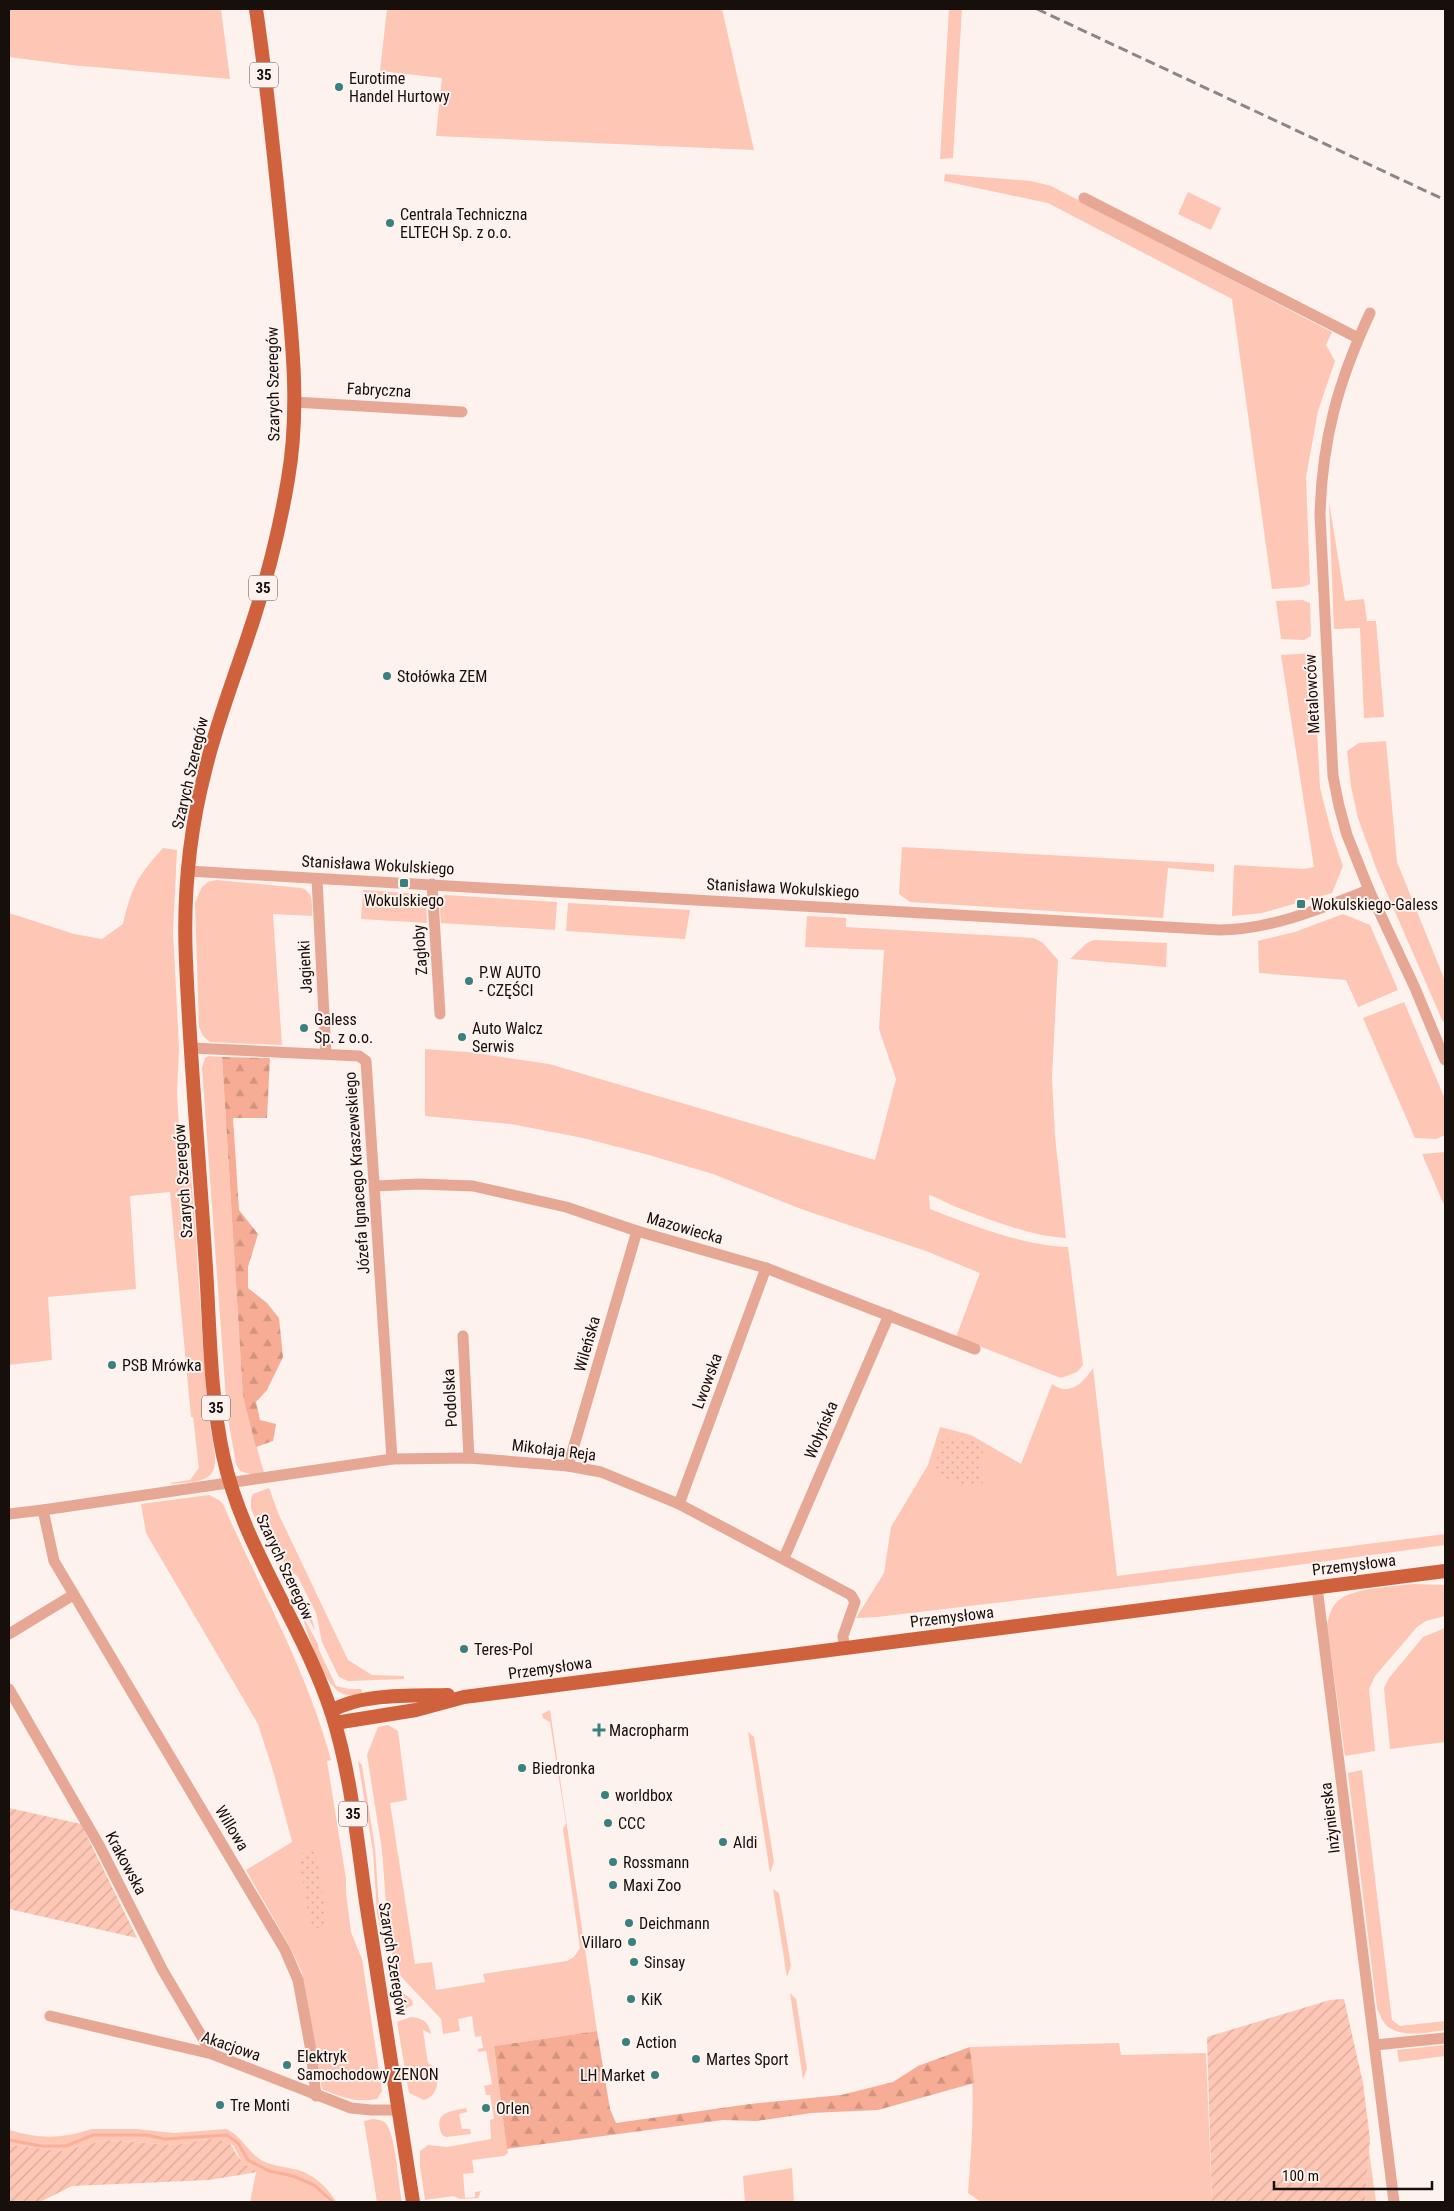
<svg xmlns="http://www.w3.org/2000/svg" width="1454" height="2211" font-family="'Roboto Condensed',sans-serif">
  <defs>
    <pattern id="forest-firs" width="22" height="20" patternUnits="userSpaceOnUse" patternTransform="scale(1.25)"><rect width="22" height="20" fill="#f6ac95"/><path d="M5 1l3.5 6h-7zM16 11l3.5 6h-7z" fill="#d2937f"/></pattern>
    <pattern id="park-dots" width="8" height="8" patternUnits="userSpaceOnUse" patternTransform="scale(1.25)"><rect width="8" height="8" fill="#fec6b5"/><path d="M2 2h.1M6 6h.1" fill="none" stroke="#d9a99a" stroke-width="1.8" stroke-linecap="round"/></pattern>
    <pattern id="garden-furrows" width="10" height="10" patternUnits="userSpaceOnUse" patternTransform="scale(1.25)"><rect width="10" height="10" fill="#fec6b5"/><path d="M-1 1l2-2M0 10L10 0M9 11l2-2" fill="none" stroke="#d9a99a"/></pattern>
  </defs>
  <rect width="100%" height="100%" fill="#fdf2ee"/>
  <g fill="#fec6b5">
    <polygon points="9,9 221,9 230,79 71,65 9,57"/>
    <polygon points="387,9 722,9 754,150 436,136 442,78 380,71"/>
    <polygon points="949,9 962,9 953,158 940,159"/>
    <polygon points="945,174 1031,181 1051,186 1332,332 1326,345 1335,361 1318,411 1306,477 1310,584 1302,587 1272,589 1232,299 1048,203 944,181"/>
    <polygon points="1188,192 1221,208 1211,230 1178,214"/>
    <polygon points="1329,501 1345,601 1364,599 1367,621 1376,621 1384,717 1364,718 1360,628 1334,629"/>
    <polygon points="1303,600 1310,603 1311,636 1304,640 1281,639 1276,601"/>
    <polygon points="1313,653 1320,788 1332,834 1343,866 1332,893 1262,913 1232,916 1234,865 1304,869 1314,867 1281,655"/>
    <polygon points="1386,741 1397,862 1445,981 1445,1021 1443,1022 1376,868 1358,818 1351,786 1347,751 1359,743"/>
    <polygon points="902,847 1214,864 1214,872 1168,868 1163,918 910,902 899,894"/>
    <path d="M163,848L177,850L173,932L179,1047L177,1094L180,1143L184,1144L191,1175C198,1256 201,1337 209,1419C210,1432 219,1460 213,1471C207,1484 184,1482 172,1484L170,1483L190,1480L199,1468L193,1417H191L170,1192L130,1196L136,1289L48,1297L52,1360L9,1365V913L74,934L102,939L123,924C132,886 137,877 163,848Z"/>
    <path d="M216,880L302,888C314,893 312,905 312,916L273,914L282,1045L210,1042L203,1036L199,1027L195,903L202,887L208,882Z"/>
    <polygon points="363,890 421,894 426,901 427,923 361,919"/>
    <polygon points="445,895 557,902 555,930 441,923 439,899"/>
    <polygon points="568,903 690,910 685,939 566,931"/>
    <polygon points="1343,914 1370,925 1398,990 1358,1007 1346,980 1259,973 1258,941 1295,932"/>
    <path d="M807,916L846,918V927L1034,938L1043,943L1058,960L1052,1078L1055,1136L1066,1238C1031,1236 994,1221 961,1209C950,1205 939,1198 929,1195L930,1209C971,1225 1024,1246 1068,1247L1083,1365L1077,1372L1061,1378L956,1337L980,1273L926,1251L801,1209L713,1174L649,1155L583,1138L511,1124L425,1116V1049L468,1052L549,1064L875,1160L896,1079L879,1029L884,950L805,947Z"/>
    <polygon points="1094,940 1167,943 1166,967 1070,959 1087,943"/>
    <polygon points="1404,1002 1445,1099 1445,1135 1436,1139 1415,1138 1363,1018"/>
    <polygon points="209,1056 222,1057 243,1397 264,1473 254,1475 240,1471 236,1464 227,1413 202,1068 205,1058"/>
    <polygon points="1445,1152 1445,1207 1422,1154"/>
    <path d="M1093,1368L1117,1576L1445,1534V1545L1195,1579L877,1617L856,1618L884,1573L891,1527L928,1465L940,1427L971,1435L1021,1464L1052,1384C1070,1397 1083,1383 1093,1368Z"/>
    <polygon points="269,1488 279,1515 348,1660 372,1675 404,1676 404,1679 348,1681 339,1677 322,1642 316,1613 298,1577 267,1545 251,1509 251,1499 253,1494"/>
    <path d="M209,1495L219,1500L223,1504C260,1589 307,1670 331,1760L327,1761L346,1879V1893L351,1932L362,1959L382,2091L377,2099C356,2103 341,2097 322,2089L302,1973L291,1949L246,1870L292,1842L274,1774L258,1724L146,1533L141,1504Z"/>
    <path d="M271,1555C292,1578 309,1599 315,1631L297,1596L299,1595L296,1586L293,1587Z"/>
    <path d="M1413,1584L1445,1585V1616L1426,1621L1417,1627L1375,1676L1369,1689L1375,1751L1345,1756L1327,1625C1329,1617 1330,1610 1335,1604C1348,1587 1393,1587 1413,1584Z"/>
    <path d="M302,1615L318,1644L319,1650L336,1686L349,1689H361L363,1695C356,1695 349,1696 343,1694C323,1686 308,1635 302,1615Z"/>
    <polygon points="1445,1628 1445,1742 1390,1749 1384,1688 1389,1678 1423,1637"/>
    <polygon points="550,1710 597,2031 494,2046 508,2153 504,2156 472,2160 474,2173 463,2174 465,2198 475,2197 475,2192 481,2191 478,2198 460,2199 453,2196 425,2200 420,2166 420,2151 428,2145 447,2147 491,2139 490,2120 494,2119 490,2095 486,2095 484,2086 492,2084 486,2051 478,2052 478,2049 483,2048 481,2036 475,2037 472,2016 458,2019 460,2031 443,2034 441,2019 394,1969 386,1903 382,1850 367,1755 378,1727 388,1725 398,1731 407,1800 390,1803 415,1964 432,1962 436,1990 485,1982 483,1974 567,1961 574,1957 580,1948 563,1829 566,1823 550,1722 543,1718 542,1714"/>
    <polygon points="748,1732 754,1737 774,1862 770,1873"/>
    <polygon points="358,1761 362,1765 375,1848 379,1908 386,1956 377,1914 373,1851"/>
    <path d="M1362,1770L1392,2020L1400,2026L1445,2021V2030C1429,2032 1400,2039 1386,2025C1382,2021 1379,2013 1377,2008L1348,1773Z"/>
    <polygon points="773,1889 779,1893 791,1966 787,1977"/>
    <polygon points="392,1984 412,2000 413,2005 396,2013"/>
    <polygon points="790,1993 796,1999 807,2069 803,2079"/>
    <path d="M411,2017C423,2018 429,2022 431,2034L423,2030L428,2063L437,2069C438,2081 439,2096 424,2100L409,2093L397,2022Z"/>
    <path d="M1119,2043L1121,2055L1206,2053L1212,2202H981L968,2193C972,2144 975,2096 970,2047Z"/>
    <polygon points="1445,2045 1445,2056 1399,2062 1397,2050"/>
    <path d="M466,2108L467,2112L459,2114L462,2129H470L471,2134L446,2137L442,2135C433,2112 448,2112 466,2108Z"/>
    <path d="M373,2119C379,2120 384,2120 387,2125C396,2139 398,2184 402,2202H377L364,2121Z"/>
    <path d="M92,2129H137L174,2133L226,2129C241,2135 247,2151 261,2160C272,2166 286,2167 298,2170C315,2175 328,2188 336,2202H250L256,2172L242,2162L233,2145L208,2139L176,2145L107,2140L62,2151L9,2145V2130C41,2139 60,2139 92,2129Z"/>
    <polygon points="1369,2151 1376,2202 1365,2202"/>
    <polygon points="792,2168 794,2202 745,2202 743,2176"/>
  </g>
  <g fill="url(#forest-firs)">
    <polygon points="222,1057 270,1058 267,1118 233,1118 239,1210 258,1234 248,1267 248,1288 267,1303 279,1318 283,1357 267,1390 256,1402 260,1420 276,1424 273,1441 256,1447 243,1397"/>
    <polygon points="597,2031 610,2109 616,2123 750,2104 841,2095 893,2082 918,2066 970,2047 974,2083 878,2110 811,2113 756,2121 723,2120 507,2149 494,2046"/>
  </g>
  <g fill="url(#park-dots)">
    <path d="M946,1438H963L984,1444L981,1463L983,1486C966,1488 949,1480 934,1473L942,1439Z"/>
    <polygon points="316,1851 327,1926 311,1929 298,1854"/>
  </g>
  <g fill="url(#garden-furrows)">
    <polygon points="9,1808 81,1824 137,1938 9,1909"/>
    <polygon points="1344,1999 1363,2083 1370,2139 1365,2202 1212,2202 1207,2037 1330,2000"/>
    <path d="M208,2139C240,2142 226,2145 243,2162C247,2166 252,2169 257,2172L209,2180L72,2186L40,2202H9V2145L62,2151L107,2140L176,2145Z"/>
  </g>
  <g fill="none" stroke-linecap="round" stroke-linejoin="round">
    <polyline stroke="#f9af98" stroke-width="3" points="9,2140 41,2146 66,2146 93,2135 146,2135 165,2139 227,2135 238,2143 248,2160 269,2171 293,2176 314,2185 333,2202"/>
    <g stroke="#e6a894" stroke-width="11">
      <polyline points="1084,198 1358,338"/>
      <path d="M1370,313C1338,382 1322,439 1320,515L1333,776L1339,806L1347,835L1369,890L1415,988L1445,1060"/>
      <polyline points="294,402 462,412"/>
      <path d="M188,871L1219,930C1271,930 1321,908 1369,890"/>
      <polyline points="317,879 326,1054"/>
      <polyline points="432,884 440,1014"/>
      <polyline points="192,1048 359,1056 366,1061 392,1459"/>
      <polyline points="375,1186 419,1184 473,1186 566,1207 637,1231 766,1268 975,1349"/>
      <polyline points="463,1336 469,1458"/>
      <polyline points="568,1466 637,1231"/>
      <polyline points="679,1504 766,1268"/>
      <polyline points="43,1510 392,1459 469,1458 568,1466 601,1472 679,1504 851,1595 855,1602 843,1636 844,1648"/>
      <polyline points="9,1514 43,1510 54,1561 285,1950 298,1980 311,2051 316,2096"/>
      <polyline points="784,1558 889,1315"/>
      <polyline points="1317,1587 1394,2202"/>
      <polyline points="9,1634 73,1595"/>
      <polyline points="9,1689 99,1845 162,1969 212,2054"/>
      <polyline points="50,2016 212,2054 351,2108 371,2110 398,2110"/>
      <polyline points="1375,2045 1445,2038"/>
    </g>
    <g stroke="#cf613d" stroke-width="14">
      <path d="M256,9C268,90 276,173 284,255C291,329 301,405 288,479C280,527 268,575 253,621C237,671 217,720 205,771C189,833 183,897 186,961C190,1058 199,1156 205,1253C210,1320 209,1389 223,1455C243,1549 303,1624 332,1714C351,1774 357,1840 366,1902C382,2002 397,2102 413,2202"/>
      <path d="M331,1711C362,1693 412,1696 448,1695"/>
      <polyline points="335,1723 416,1710 464,1697 1445,1571"/>
    </g>
    <polyline stroke="#8f8582" stroke-width="3" stroke-dasharray="10 5" stroke-linecap="butt" points="1037,9 1445,200"/>
  </g>
  <g fill="#39817f" stroke="#fdf2ee" stroke-width="2">
    <circle cx="339" cy="87" r="5"/>
    <circle cx="390" cy="223" r="5"/>
    <circle cx="387" cy="676" r="5"/>
    <rect x="399" y="878" width="10" height="10" rx="2.5"/>
    <rect x="1296" y="899" width="10" height="10" rx="2.5"/>
    <circle cx="469" cy="981" r="5"/>
    <circle cx="304" cy="1028" r="5"/>
    <circle cx="462" cy="1037" r="5"/>
    <circle cx="112" cy="1365" r="5"/>
    <circle cx="464" cy="1649" r="5"/>
    <path d="M596.5 1722.5h5v5h5v5h-5v5h-5v-5h-5v-5h5z"/>
    <circle cx="522" cy="1768" r="5"/>
    <circle cx="605" cy="1795" r="5"/>
    <circle cx="608" cy="1823" r="5"/>
    <circle cx="723" cy="1842" r="5"/>
    <circle cx="613" cy="1862" r="5"/>
    <circle cx="613" cy="1885" r="5"/>
    <circle cx="629" cy="1923" r="5"/>
    <circle cx="632" cy="1942" r="5"/>
    <circle cx="634" cy="1962" r="5"/>
    <circle cx="631" cy="1999" r="5"/>
    <circle cx="626" cy="2042" r="5"/>
    <circle cx="696" cy="2059" r="5"/>
    <circle cx="287" cy="2065" r="5"/>
    <circle cx="655" cy="2075" r="5"/>
    <circle cx="220" cy="2105" r="5"/>
    <circle cx="486" cy="2108" r="5"/>
  </g>
  <g text-anchor="middle" dominant-baseline="central" stroke-width="4" stroke-linejoin="round" paint-order="stroke">
    <g fill="#fdf2ee" stroke="#5c5350" stroke-width="1">
      <rect x="250" y="62.5" width="28" height="25" rx="4"/>
      <rect x="249" y="575.5" width="28" height="25" rx="4"/>
      <rect x="202" y="1395.5" width="28" height="25" rx="4"/>
      <rect x="339" y="1801.5" width="28" height="25" rx="4"/>
    </g>
    <g font-size="15" font-weight="bold" fill="#170f0c">
      <text x="264" y="75">35</text>
      <text x="263" y="588">35</text>
      <text x="216" y="1408">35</text>
      <text x="353" y="1814">35</text>
    </g>
    <g font-size="16" fill="#170f0c" stroke="#fdf2ee" text-anchor="start">
      <text x="349" y="78">Eurotime<tspan x="349" dy="18">Handel Hurtowy</tspan></text>
      <text x="400" y="214">Centrala Techniczna<tspan x="400" dy="18">ELTECH Sp. z o.o.</tspan></text>
      <text x="397" y="676">Stołówka ZEM</text>
      <text x="404" y="900" text-anchor="middle">Wokulskiego</text>
      <text x="1311" y="904">Wokulskiego-Galess</text>
      <text x="479" y="972">P.W AUTO<tspan x="479" dy="18">- CZĘŚCI</tspan></text>
      <text x="314" y="1019">Galess<tspan x="314" dy="18">Sp. z o.o.</tspan></text>
      <text x="472" y="1028">Auto Walcz<tspan x="472" dy="18">Serwis</tspan></text>
      <text x="122" y="1365">PSB Mrówka</text>
      <text x="474" y="1649">Teres-Pol</text>
      <text x="609" y="1730">Macropharm</text>
      <text x="532" y="1768">Biedronka</text>
      <text x="615" y="1795">worldbox</text>
      <text x="618" y="1823">CCC</text>
      <text x="733" y="1842">Aldi</text>
      <text x="623" y="1862">Rossmann</text>
      <text x="623" y="1885">Maxi Zoo</text>
      <text x="639" y="1923">Deichmann</text>
      <text x="622" y="1942" text-anchor="end">Villaro</text>
      <text x="644" y="1962">Sinsay</text>
      <text x="641" y="1999">KiK</text>
      <text x="636" y="2042">Action</text>
      <text x="297" y="2056">Elektryk<tspan x="297" dy="18">Samochodowy ZENON</tspan></text>
      <text x="706" y="2059">Martes Sport</text>
      <text x="645" y="2075" text-anchor="end">LH Market</text>
      <text x="230" y="2105">Tre Monti</text>
      <text x="496" y="2108">Orlen</text>
    </g>
    <g font-size="16" fill="#170f0c" stroke="#fdf2ee">
      <text transform="translate(273 384) rotate(-91)">Szarych Szeregów</text>
      <text transform="translate(379 390) rotate(3)">Fabryczna</text>
      <text transform="translate(1312 694) rotate(-93)">Metalowców</text>
      <text transform="translate(190 773) rotate(-77)">Szarych Szeregów</text>
      <text transform="translate(378 865) rotate(3)">Stanisława Wokulskiego</text>
      <text transform="translate(783 888) rotate(3)">Stanisława Wokulskiego</text>
      <text transform="translate(420 950) rotate(-94)">Zagłoby</text>
      <text transform="translate(305 967) rotate(-93)">Jagienki</text>
      <text transform="translate(357 1173) rotate(-94)">Józefa Ignacego Kraszewskiego</text>
      <text transform="translate(183 1181) rotate(-94)">Szarych Szeregów</text>
      <text transform="translate(685 1228) rotate(16)">Mazowiecka</text>
      <text transform="translate(587 1344) rotate(-74)">Wileńska</text>
      <text transform="translate(707 1381) rotate(-70)">Lwowska</text>
      <text transform="translate(450 1398) rotate(-93)">Podolska</text>
      <text transform="translate(821 1430) rotate(-67)">Wołyńska</text>
      <text transform="translate(554 1450) rotate(7)">Mikołaja Reja</text>
      <text transform="translate(1354 1565) rotate(-7)">Przemysłowa</text>
      <text transform="translate(285 1567) rotate(65)">Szarych Szeregów</text>
      <text transform="translate(952 1617) rotate(-7)">Przemysłowa</text>
      <text transform="translate(550 1668) rotate(-8)">Przemysłowa</text>
      <text transform="translate(1330 1818) rotate(-97)">Inżynierska</text>
      <text transform="translate(232 1828) rotate(59)">Willowa</text>
      <text transform="translate(126 1863) rotate(62)">Krakowska</text>
      <text transform="translate(393 1959) rotate(81)">Szarych Szeregów</text>
      <text transform="translate(231 2046) rotate(19)">Akacjowa</text>
    </g>
  </g>
  <rect width="1454" height="2211" fill="none" stroke="#170f0c" stroke-width="20"/>
  <path d="M1274 2181v8h158v-8" fill="none" stroke="#170f0c" stroke-width="2.5"/>
  <text x="1282" y="2181" font-size="15" fill="#170f0c" stroke="#fdf2ee" stroke-width="4" paint-order="stroke">100 m</text>
</svg>
